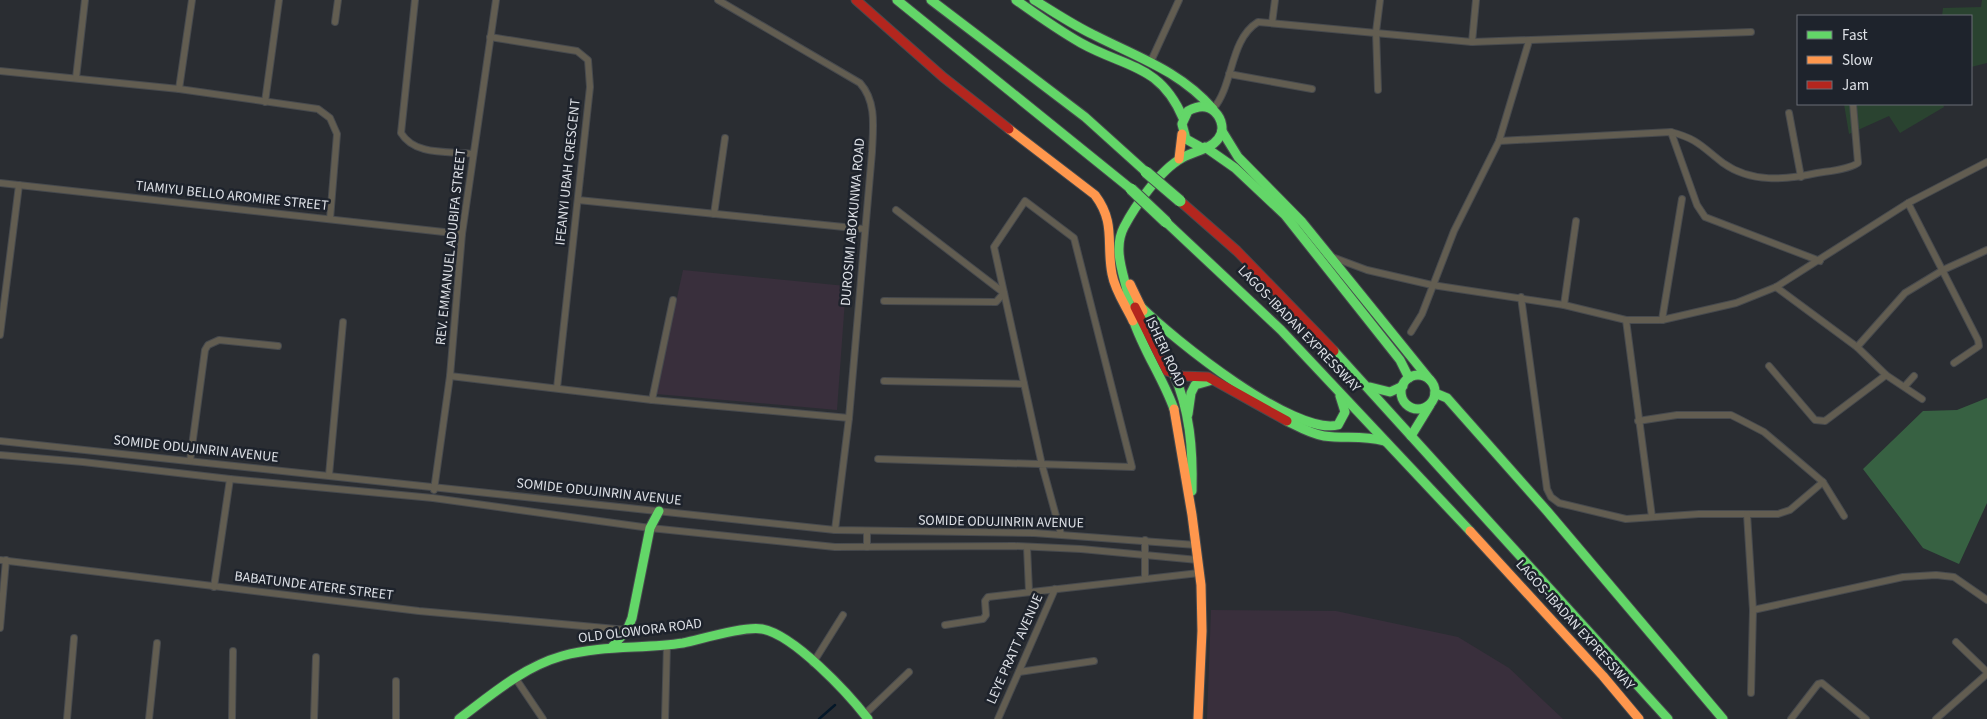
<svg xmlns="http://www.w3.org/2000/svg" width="1987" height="719" font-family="'Source Sans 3',sans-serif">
  <rect width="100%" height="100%" fill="#2a2d32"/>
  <g fill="#392f3c">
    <polygon points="683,270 846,286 837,410 656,394"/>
    <polygon points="1211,610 1336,611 1458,637 1509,668 1563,719 1207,719"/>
  </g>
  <g fill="#2a4330">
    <polygon points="1982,0 1987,0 1987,63 1971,67 1971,16 1942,16 1943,8 1981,7"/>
    <polygon points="1844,104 1943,104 1944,107 1900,133 1889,116 1849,134"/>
  </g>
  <polygon fill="#376142" points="1987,398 1987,503 1959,564 1923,548 1863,469 1923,411 1957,410"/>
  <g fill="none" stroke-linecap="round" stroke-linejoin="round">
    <polyline stroke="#041728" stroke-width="2.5" points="819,719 835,705"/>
    <g stroke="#474a4e" stroke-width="8">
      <g id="street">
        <path d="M415,0L401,133C415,156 448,151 473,154"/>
        <path d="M718,0L860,83C877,102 873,128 872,152L849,418L835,530"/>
        <polyline points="335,22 338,0"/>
        <polyline points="1272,23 1275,0"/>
        <polyline points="490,37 577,51 588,60 590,87 557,388"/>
        <polyline points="1472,42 1476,0"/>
        <polyline points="1151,61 1179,0"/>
        <polyline points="0,71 179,89 318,109 330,118 337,134 330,219"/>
        <polyline points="1229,74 1312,89"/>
        <polyline points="76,78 85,0"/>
        <polyline points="179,89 192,0"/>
        <polyline points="1378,90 1376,32 1380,0"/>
        <polyline points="265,102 279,0"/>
        <path d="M1213,109C1234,85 1229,40 1258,22L1472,42L1751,32"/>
        <polyline points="1789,113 1801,177"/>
        <polyline points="1671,132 1697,205 1705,217 1820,261"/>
        <path d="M1499,141L1671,132C1698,139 1702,147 1723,163C1751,183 1785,180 1817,173C1829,171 1847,170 1858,163L1853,104"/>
        <polyline points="0,183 462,234"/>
        <polyline points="578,200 864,229"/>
        <polyline points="1908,203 1978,340 1979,346 1954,363"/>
        <polyline points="714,214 725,138"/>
        <polyline points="1332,257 1367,270 1432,285 1564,305 1626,320 1662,320 1736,303 1776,287 1908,203 1987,162"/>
        <polyline points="1776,287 1857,347 1886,375 1922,399"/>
        <polyline points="1521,297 1547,489 1551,497 1559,503 1626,519 1699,514 1778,514 1790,510 1823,482"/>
        <polyline points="884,301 996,302 1004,293 896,210"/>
        <polyline points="1564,305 1576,221"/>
        <polyline points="1626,320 1652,517"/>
        <polyline points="1662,320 1682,199"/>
        <polyline points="1411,332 1422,314 1454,231 1499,141 1529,41"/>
        <polyline points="0,335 19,185"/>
        <polyline points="1857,347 1905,293 1943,270 1987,250"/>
        <polyline points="1769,366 1815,420 1825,421 1886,375"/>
        <polyline points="450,376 652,400 849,418"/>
        <polyline points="884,381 1024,384"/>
        <polyline points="1905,386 1914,376"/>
        <polyline points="652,400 673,300"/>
        <polyline points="1638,421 1677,415 1731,415 1739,419 1764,432 1823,482 1844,516"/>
        <polyline points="0,441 835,530 1034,533 1196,545"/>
        <polyline points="0,455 83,462 230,479 433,498 650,528 835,547 1014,546 1081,549 1198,560"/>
        <polyline points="878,459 1132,467 1074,238 1025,201 994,247 1042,465 1061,534"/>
        <polyline points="190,461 205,350 208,345 219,340 278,346"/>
        <polyline points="329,475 343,322"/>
        <polyline points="434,490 450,376 462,234 496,0"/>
        <polyline points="1747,514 1753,610 1751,693"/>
        <polyline points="867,531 867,547"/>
        <polyline points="1145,540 1145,578"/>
        <polyline points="1027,547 1029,591"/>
        <polyline points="0,560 419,611 627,630"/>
        <polyline points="214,587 230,479"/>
        <polyline points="1753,610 1903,577 1936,575 1954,577 1987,600"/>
        <polyline points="945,625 983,619 986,615 985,601 988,597 1199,573"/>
        <polyline points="0,628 6,560"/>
        <polyline points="1956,642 1987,672"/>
        <polyline points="813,663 843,615"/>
        <polyline points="1019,672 1094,661"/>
        <polyline points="516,679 543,719"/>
        <polyline points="865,714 909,672"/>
        <polyline points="67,719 74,638"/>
        <polyline points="149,719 157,643"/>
        <polyline points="232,719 233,651"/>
        <polyline points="314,719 316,657"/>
        <polyline points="396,719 396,681"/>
        <polyline points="665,719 667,645"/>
        <polyline points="998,719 1055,589"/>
        <polyline points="1791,719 1818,684 1822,683 1866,719"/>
        <polyline points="1936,719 1987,674"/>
      </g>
    </g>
    <g stroke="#474a4e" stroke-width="11">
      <g id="fast">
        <polyline points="897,0 1131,189"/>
        <polyline points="931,0 1085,117 1146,172"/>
        <path d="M1016,0C1037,15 1058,30 1081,43C1126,68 1160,64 1183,118"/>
        <path d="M1034,0C1054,12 1073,25 1094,35C1137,57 1180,71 1213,109"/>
        <polyline points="1222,131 1238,157 1302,222 1430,380"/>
        <polyline points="1205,147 1235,168 1285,215 1400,360 1409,378"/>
        <polyline points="1166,222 1281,330 1470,531"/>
        <path d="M1141,307C1173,339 1294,436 1338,425L1345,412L1340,396"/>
        <polyline points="1334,351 1668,719"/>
        <path d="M1173,372C1190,410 1193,449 1192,491"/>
        <circle cx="1418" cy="392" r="17"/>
        <polyline points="1370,387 1390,392 1403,386"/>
        <polyline points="1435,393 1447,398 1547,511 1723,719"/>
        <path d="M1174,409C1163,378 1143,350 1133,319C1129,309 1129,297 1126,286C1121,267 1114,246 1124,227C1135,206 1160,170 1182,158C1193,151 1210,150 1218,139C1225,131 1222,119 1215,112C1207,104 1197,106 1188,111L1182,124L1186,139L1202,148"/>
        <polyline points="1188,414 1191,393 1195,385 1209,381"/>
        <path d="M1287,421C1299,427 1311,434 1324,436C1345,439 1362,435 1384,441"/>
        <polyline points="1411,436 1430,405"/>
        <polyline points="612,647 627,630 632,618 650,528 659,511"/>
        <path d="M459,719C491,695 523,667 562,656C601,645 643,649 683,643C702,639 744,626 762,629C794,635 848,693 868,719"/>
      </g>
    </g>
    <g stroke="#474a4e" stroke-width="11">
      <g id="slow">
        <path d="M1009,129L1095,195C1116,223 1106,243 1112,274C1115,291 1126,306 1133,321"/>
        <polyline points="1179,159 1182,134"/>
        <polyline points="1130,284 1143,311"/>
        <polyline points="1174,409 1192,515 1201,585 1202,631 1198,719"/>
        <polyline points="1470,531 1603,676 1639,719"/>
      </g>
    </g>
    <g stroke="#474a4e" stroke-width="11">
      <g id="jam">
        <polyline points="856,0 943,77 1009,129"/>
        <polyline points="1180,201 1237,251 1334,351"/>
        <polyline points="1135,307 1167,371 1182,376 1208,377 1287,421"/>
      </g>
    </g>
    <use href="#street" stroke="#625d51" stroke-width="6"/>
    <use href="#fast" stroke="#63d668" stroke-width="9"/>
    <use href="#slow" stroke="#ff974d" stroke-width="9"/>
    <use href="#jam" stroke="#b3261e" stroke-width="9"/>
    <g stroke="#474a4e" stroke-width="13" stroke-linecap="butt">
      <g id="fast-bridge">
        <polyline points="1146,172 1180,201"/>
        <polyline points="1131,189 1166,222"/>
      </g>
    </g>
    <use href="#fast-bridge" stroke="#63d668" stroke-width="11"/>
  </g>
  <g text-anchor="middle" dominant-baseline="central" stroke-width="5" stroke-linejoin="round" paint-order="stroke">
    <g font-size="14" fill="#dde0e6" stroke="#1e232c">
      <text transform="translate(568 172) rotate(-84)">IFEANYI UBAH CRESCENT</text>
      <text transform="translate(232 196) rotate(6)">TIAMIYU BELLO AROMIRE STREET</text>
      <text transform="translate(853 222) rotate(-85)">DUROSIMI ABOKUNWA ROAD</text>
      <text transform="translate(451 247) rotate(-84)">REV. EMMANUEL ADUBIFA STREET</text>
      <text transform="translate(1299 329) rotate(46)">LAGOS-IBADAN EXPRESSWAY</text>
      <text transform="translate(1165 352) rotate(65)">ISHERI ROAD</text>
      <text transform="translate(196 449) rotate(6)">SOMIDE ODUJINRIN AVENUE</text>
      <text transform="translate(599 492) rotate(6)">SOMIDE ODUJINRIN AVENUE</text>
      <text transform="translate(1001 522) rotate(1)">SOMIDE ODUJINRIN AVENUE</text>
      <text transform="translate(314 586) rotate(7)">BABATUNDE ATERE STREET</text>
      <text transform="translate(1575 625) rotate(48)">LAGOS-IBADAN EXPRESSWAY</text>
      <text transform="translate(640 631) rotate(-7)">OLD OLOWORA ROAD</text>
      <text transform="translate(1015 649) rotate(-66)">LEYE PRATT AVENUE</text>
    </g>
  </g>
  <rect x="1797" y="15" width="175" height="90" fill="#1e232c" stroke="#6a6f76"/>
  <rect x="1807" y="31" width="25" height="8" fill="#63d668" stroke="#6a6f76"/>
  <text x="1842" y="40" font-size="15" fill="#dde0e6">Fast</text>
  <rect x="1807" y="56" width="25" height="8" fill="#ff974d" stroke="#6a6f76"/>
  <text x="1842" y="65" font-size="15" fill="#dde0e6">Slow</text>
  <rect x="1807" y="81" width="25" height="8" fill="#b3261e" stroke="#6a6f76"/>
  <text x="1842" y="90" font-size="15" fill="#dde0e6">Jam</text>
</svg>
